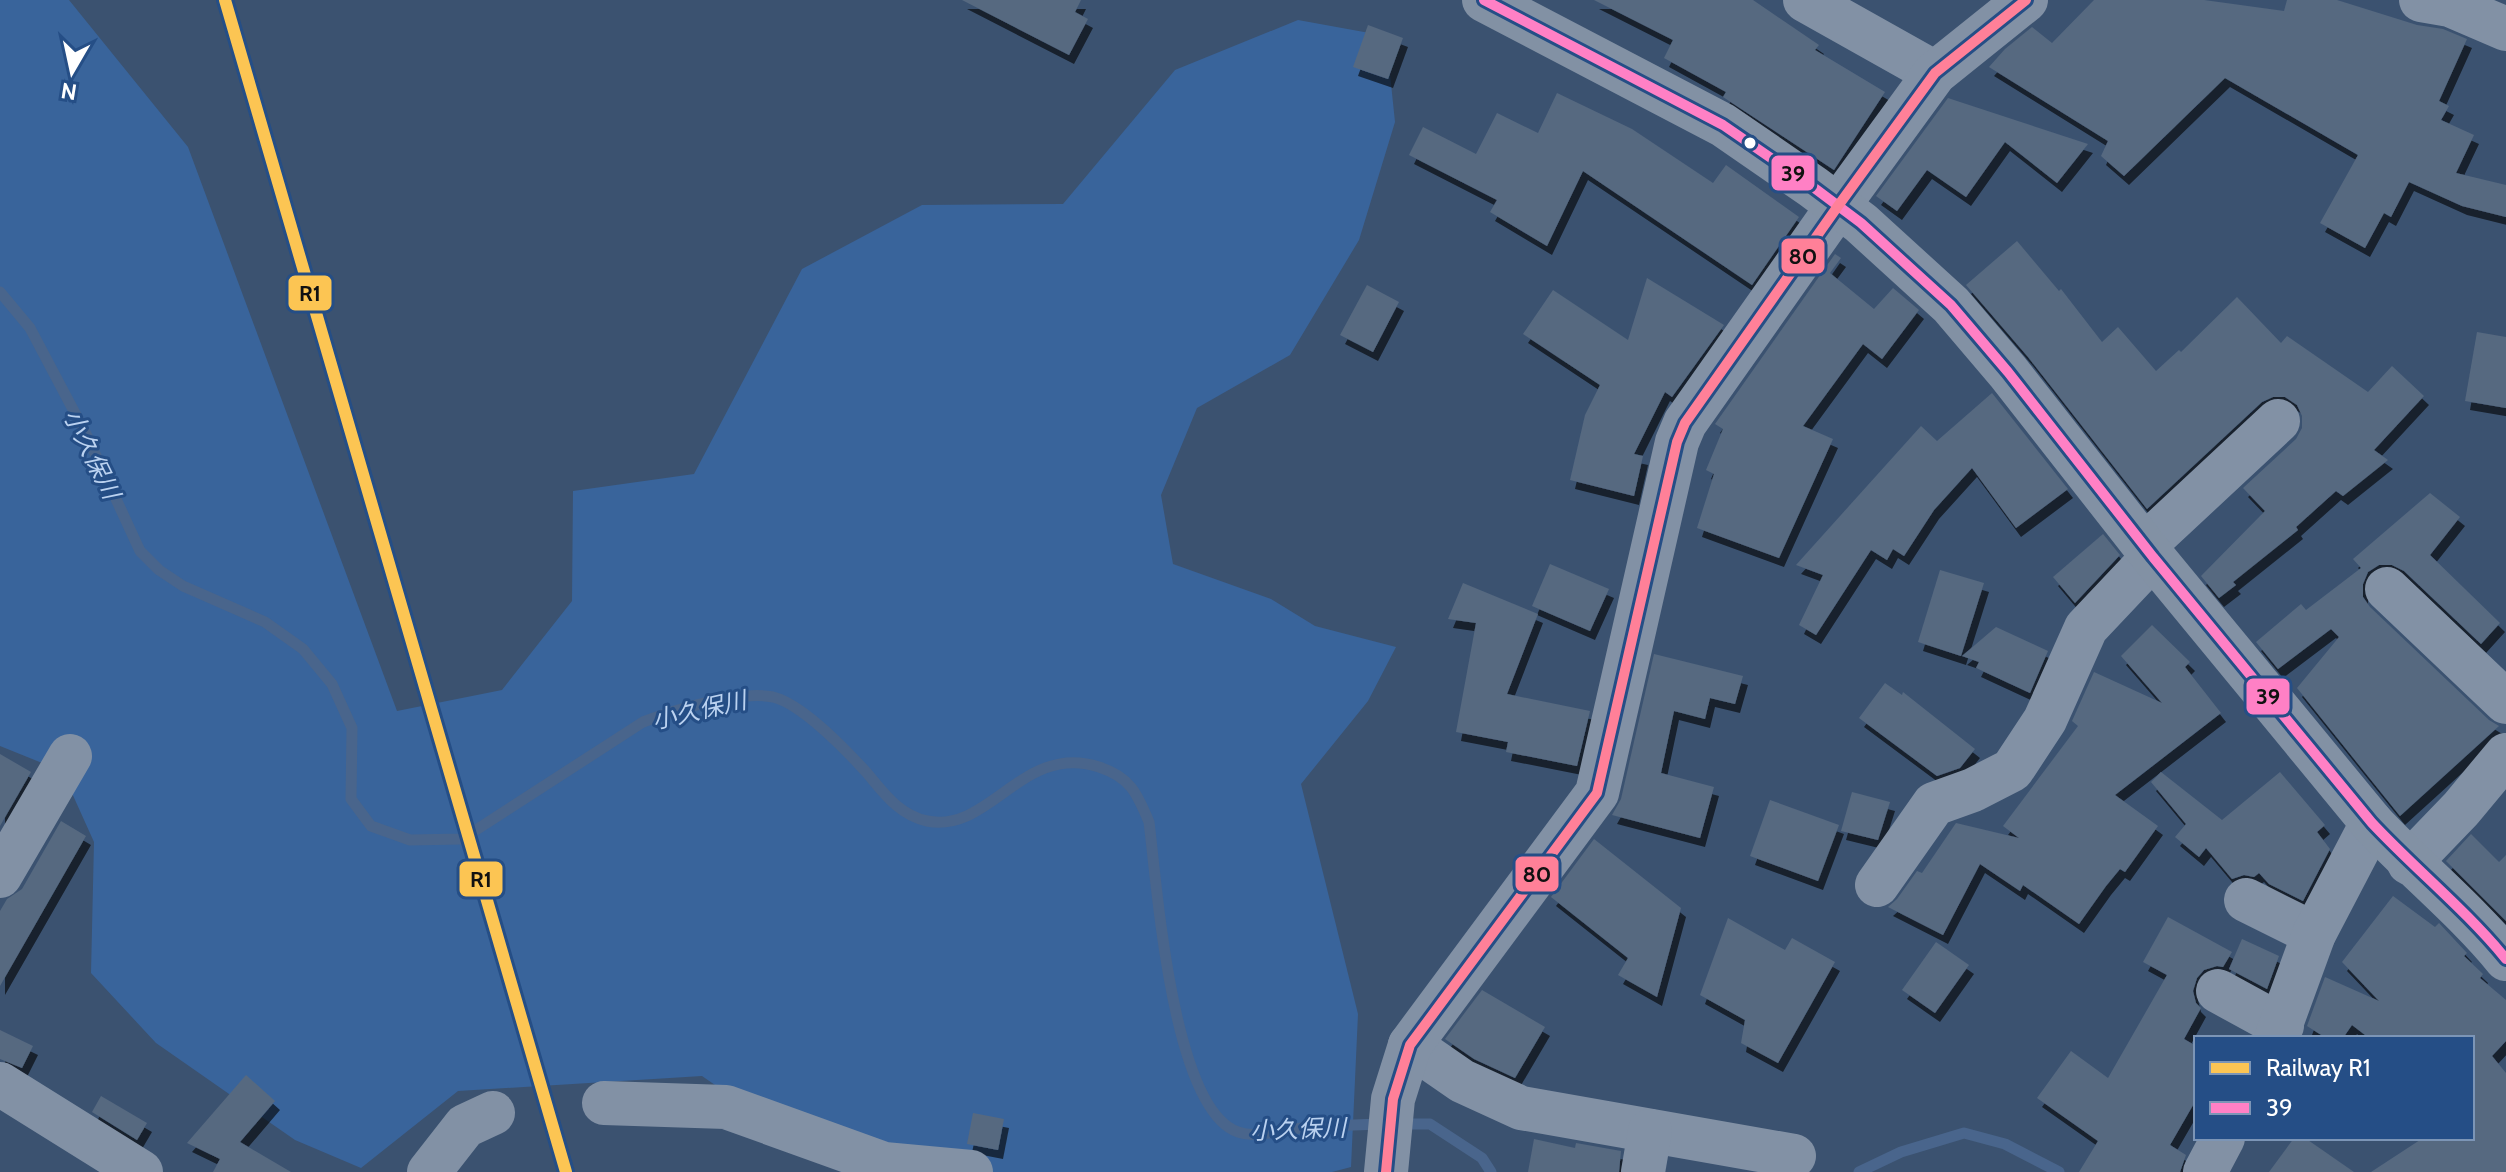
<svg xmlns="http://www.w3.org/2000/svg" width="2506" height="1172" font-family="Cabin,'Noto Sans JP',sans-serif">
  <defs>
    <filter id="shadow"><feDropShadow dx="5" dy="9" stdDeviation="0" flood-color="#0009"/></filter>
  </defs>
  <rect width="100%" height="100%" fill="#3b5270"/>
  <polygon fill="#39649b" points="0,0 69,0 188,147 397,711 502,690 572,601 573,491 694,474 802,269 922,205 1063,204 1175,70 1298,20 1386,36 1395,122 1359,240 1290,355 1197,408 1161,495 1173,564 1271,599 1315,626 1396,647 1368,701 1301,784 1358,1014 1351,1167 1332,1172 841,1172 702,1076 458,1091 361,1168 295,1140 156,1043 91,973 94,842 62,771 0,746"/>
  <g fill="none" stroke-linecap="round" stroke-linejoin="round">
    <g stroke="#49658c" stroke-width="11">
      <path d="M0,292L30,328L86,434L140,551L159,570L183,586L265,622L303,649L332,684L352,728L351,799L371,826L410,840L462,839L643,722C674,710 740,690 773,697C802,704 847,751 867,773C884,793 899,815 927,821C990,834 1023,742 1099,767C1130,777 1137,793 1149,822C1157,885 1172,1109 1238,1132C1255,1138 1269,1132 1286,1130C1317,1125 1352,1125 1384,1124"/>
      <polyline points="1401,1124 1430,1124 1482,1158 1491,1172"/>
      <polyline points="1859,1172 1901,1152 1964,1133 2005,1144 2059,1172"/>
    </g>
  </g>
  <g fill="#566980" filter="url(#shadow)">
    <polygon points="962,0 1081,0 1075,12 1088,19 1069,55"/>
    <polygon points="1594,0 1753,0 1819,45 1815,50 1885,92 1834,170 1723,97 1726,92 1664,58 1673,40"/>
    <polygon points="2094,0 2204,0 2284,11 2287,0 2337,0 2417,25 2443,29 2467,39 2439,101 2449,106 2441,120 2474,135 2456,173 2506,185 2506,217 2462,206 2409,182 2391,217 2384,213 2365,248 2320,223 2358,155 2225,78 2124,176 2101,156 2108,141 1989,67 2005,49 2032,27 2052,43"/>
    <polygon points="1368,25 1403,38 1388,79 1353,67"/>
    <polygon points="1557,93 1632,129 1713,183 1726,165 1799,217 1752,285 1583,171 1547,246 1490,212 1497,200 1409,155 1423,127 1476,154 1497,113 1538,133"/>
    <polygon points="1948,98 1960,102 2088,144 2057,183 2005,142 1966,197 1927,170 1897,211 1876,196"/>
    <polygon points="2017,241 2059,291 2061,289 2102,342 2118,327 2156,371 2179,350 2181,352 2237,297 2281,343 2287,336 2368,392 2392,366 2424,396 2374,450 2388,460 2343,496 2336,491 2296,527 2298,530 2233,582 2236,585 2219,598 2201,576 2265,511 2243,488 2296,439 2302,428 2302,416 2297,405 2285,397 2273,397 2262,402 2147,509 2028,357 1966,285"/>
    <polygon points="1835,254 1841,258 1830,273 1874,309 1893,288 1919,310 1882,359 1863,344 1803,426 1833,439 1779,558 1697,528 1714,474 1706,470 1723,429 1715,424"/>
    <polygon points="1647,278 1724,325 1672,397 1665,392 1634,454 1643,456 1634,496 1570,480 1585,415 1600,385 1523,334 1553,290 1628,340"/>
    <polygon points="1367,285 1399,302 1373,352 1340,335"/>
    <polygon points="2477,332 2506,337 2506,408 2465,401"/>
    <polygon points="1992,393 2068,489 2016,528 1972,468 1934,510 1904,556 1893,549 1887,560 1871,550 1816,635 1799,625 1823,575 1796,565 1921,426 1937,441"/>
    <polygon points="2430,493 2460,517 2430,555 2500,623 2481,644 2404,571 2392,565 2379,565 2368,572 2363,584 2363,597 2370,607 2489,720 2499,726 2400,816 2297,688 2339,637 2331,629 2278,669 2256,642 2301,604 2306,610 2361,568 2353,559"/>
    <polygon points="2103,534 2120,555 2075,603 2053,577"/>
    <polygon points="1550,564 1609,589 1590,631 1532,606"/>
    <polygon points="1940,570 1984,583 1961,656 1918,642"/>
    <polygon points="1463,583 1538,614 1507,694 1590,711 1577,766 1506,752 1508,742 1456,732 1476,623 1448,619"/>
    <polygon points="2152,625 2190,662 2185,667 2221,713 2115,795 2158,826 2125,872 2120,869 2106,886 2079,924 2023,885 2020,891 1980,864 1943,935 1888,907 1897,899 1917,871 1922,873 1956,823 2019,838 2003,826 2078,726 2072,721 2094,672 2162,703 2121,656"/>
    <polygon points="1996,627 2048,651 2030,693 1976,668 1979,662 1962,656"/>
    <polygon points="1654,654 1743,676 1735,704 1710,698 1705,719 1674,711 1661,773 1714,787 1700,838 1612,815 1621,799"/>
    <polygon points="1885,683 1902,695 1903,692 1975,749 1960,768 1937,776 1859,718"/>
    <polygon points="0,754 31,772 0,826"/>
    <polygon points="2161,772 2222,820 2280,772 2325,825 2317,832 2330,849 2303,901 2269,884 2259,873 2254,877 2244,875 2232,879 2206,848 2199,857 2175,837 2186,824 2151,782"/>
    <polygon points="1852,792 1890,802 1878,840 1841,831"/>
    <polygon points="1770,800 1839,825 1818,881 1750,856"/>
    <polygon points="61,821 86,836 0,986 0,911 7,899 22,889"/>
    <polygon points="2471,834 2499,862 2506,855 2506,921 2446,861"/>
    <polygon points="1594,839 1681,908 1657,997 1618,975 1628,958 1551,897"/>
    <polygon points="2393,896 2435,927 2439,923 2467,953 2464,956 2483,974 2480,978 2506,1000 2506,1041 2492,1056 2506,1073 2506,1172 2371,1172 2423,1138 2472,1138 2472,1038 2369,1038 2352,1025 2343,1038 2326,1038 2307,1026 2325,977 2379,1001 2342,962"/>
    <polygon points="2168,917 2232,952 2223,967 2217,966 2204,970 2197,978 2193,991 2196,1003 2201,1008 2184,1039 2196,1046 2196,1100 2170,1145 2186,1155 2180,1172 2079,1172 2098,1141 2037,1098 2071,1051 2108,1078 2167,975 2143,962"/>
    <polygon points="1728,918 1785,950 1792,938 1835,962 1778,1063 1741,1043 1745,1020 1700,995"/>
    <polygon points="2242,939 2279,956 2267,989 2229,969"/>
    <polygon points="1936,942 1969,965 1935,1013 1902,990"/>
    <polygon points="1482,990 1545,1027 1515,1078 1474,1059 1445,1039"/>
    <polygon points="0,1030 33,1046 22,1068 0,1059"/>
    <polygon points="246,1075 275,1101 240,1142 291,1172 213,1172 220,1159 187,1143"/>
    <polygon points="101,1096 147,1123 137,1140 92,1112"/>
    <polygon points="973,1113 1004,1119 998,1150 967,1144"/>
    <polygon points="2294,1138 2305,1138 2354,1172 2269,1172"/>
    <polygon points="1534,1139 1575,1148 1576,1143 1621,1151 1619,1172 1528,1172"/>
  </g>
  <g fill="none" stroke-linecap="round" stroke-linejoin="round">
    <g stroke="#8291a5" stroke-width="44">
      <polyline points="1805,0 1935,73"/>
      <polyline points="2421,0 2450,5 2506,29"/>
      <polyline points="2145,545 2278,421"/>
      <polyline points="2387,589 2506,702"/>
      <polyline points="2409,863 2461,809 2506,755"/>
      <polyline points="0,876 70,756"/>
      <polyline points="1877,885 1934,804 1973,790 2012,770 2045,720 2086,628 2153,557"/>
      <polyline points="2246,900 2314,934"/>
      <polyline points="2218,991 2282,1026"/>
      <polyline points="2276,1038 2314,934 2372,823"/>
      <polyline points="1410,1045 1462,1081 1521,1108 1794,1156"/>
      <polyline points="0,1084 141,1172"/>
      <polyline points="604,1103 726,1107 884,1164 971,1172"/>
      <polyline points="429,1172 465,1126 493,1113"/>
      <polyline points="1386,1172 1393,1099 1410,1045 1597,793 1677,442 1685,423 1838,206 1935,73 2026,0"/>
      <polyline points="1643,1172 1650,1131"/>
      <polyline points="2205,1172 2223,1138"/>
    </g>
    <path stroke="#8291a4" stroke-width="44" d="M1484,0L1723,125L1813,187L1861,223L1951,305L2008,372L2153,557L2372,823C2415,869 2466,910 2506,959"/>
    <g stroke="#254e86" stroke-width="16">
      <path id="bus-1" d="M1484,0L1723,125L1813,187L1861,223L1951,305L2008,372L2153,557L2372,823C2415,869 2466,910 2506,959"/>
    </g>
    <g stroke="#254e86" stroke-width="16">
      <polyline id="bus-2" points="1386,1172 1393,1099 1410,1045 1597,793 1677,442 1685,423 1838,206 1935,73 2026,0"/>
    </g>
    <use href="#bus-1" stroke="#ff80c5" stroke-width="10"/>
    <use href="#bus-2" stroke="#ff8098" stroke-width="10"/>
    <g stroke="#254e86" stroke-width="18">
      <polyline id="rail-1" points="225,0 566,1172"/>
    </g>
    <use href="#rail-1" stroke="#fcc553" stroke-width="12"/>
  </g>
  <circle fill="#fff" stroke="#254e86" stroke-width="3" cx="1750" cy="143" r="7"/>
  <g text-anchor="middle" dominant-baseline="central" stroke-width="6" stroke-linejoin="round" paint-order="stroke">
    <g font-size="24" font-style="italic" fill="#bbd2f0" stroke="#254e86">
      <text transform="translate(92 454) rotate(64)">小久保川</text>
      <text transform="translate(699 710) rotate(-13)">小久保川</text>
      <text transform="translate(1298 1129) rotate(-2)">小久保川</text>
    </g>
  </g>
  <g stroke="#254e86" stroke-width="3">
    <rect x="1770" y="154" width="46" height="38" rx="8" fill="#ff80c5"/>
    <rect x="1780" y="237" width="46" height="38" rx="8" fill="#ff8098"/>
    <rect x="287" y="274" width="46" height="38" rx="8" fill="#fcc553"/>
    <rect x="2245" y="677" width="46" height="39" rx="8" fill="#ff80c5"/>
    <rect x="1514" y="855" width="46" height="38" rx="8" fill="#ff8098"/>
    <rect x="458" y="860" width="46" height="38" rx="8" fill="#fcc553"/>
  </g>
  <g font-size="22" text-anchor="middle" font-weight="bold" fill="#111">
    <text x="1793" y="181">39</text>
    <text x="1803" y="264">80</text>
    <text x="310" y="301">R1</text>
    <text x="2268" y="704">39</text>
    <text x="1537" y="882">80</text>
    <text x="481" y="887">R1</text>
  </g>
  <rect x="2194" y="1036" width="280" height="104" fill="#254e86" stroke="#7c95b6" stroke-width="2"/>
  <rect x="2210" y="1062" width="40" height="12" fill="#fcc553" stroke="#7c95b6" stroke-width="2"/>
  <text x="2266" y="1076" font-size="24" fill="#ffffff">Railway R1</text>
  <rect x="2210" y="1102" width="40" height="12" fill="#ff80c5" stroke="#7c95b6" stroke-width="2"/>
  <text x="2266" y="1116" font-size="24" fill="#ffffff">39</text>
  <g transform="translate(72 72) rotate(189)" stroke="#254e86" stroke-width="6" paint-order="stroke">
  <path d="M0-6L14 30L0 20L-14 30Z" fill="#ffffff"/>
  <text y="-12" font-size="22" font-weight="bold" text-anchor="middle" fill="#ffffff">N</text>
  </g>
</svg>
